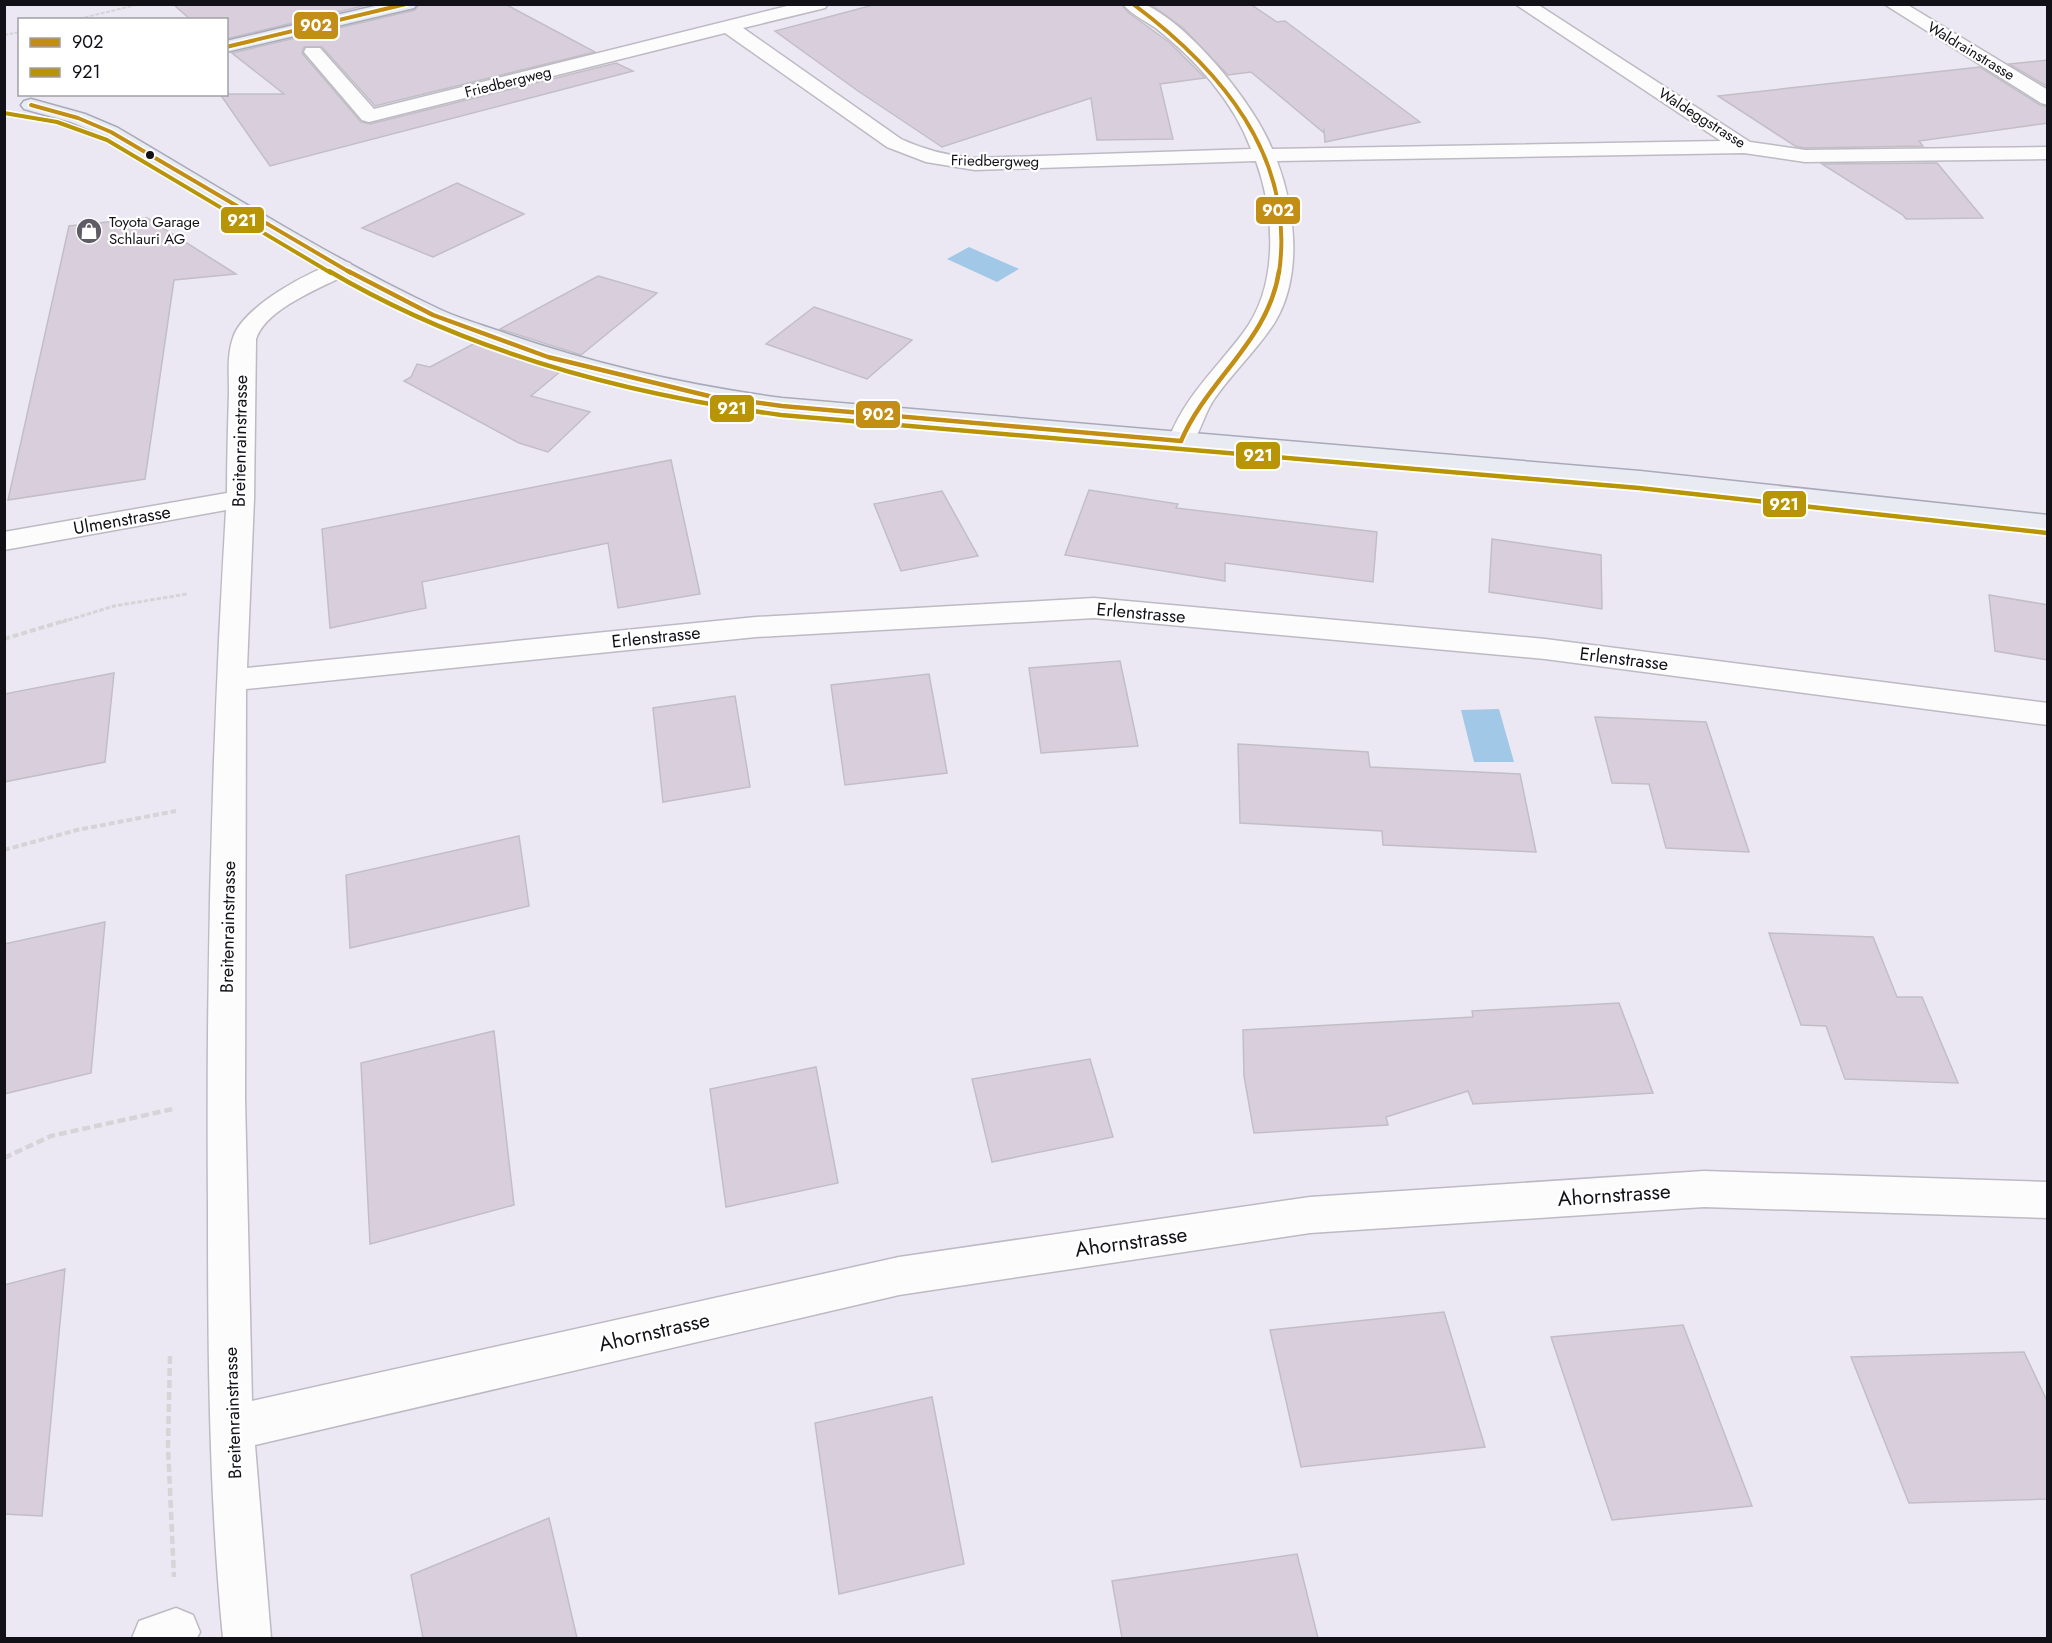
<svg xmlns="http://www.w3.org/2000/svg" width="2052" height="1643" font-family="Jost,sans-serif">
  <rect width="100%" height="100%" fill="#ebe8f3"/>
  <g fill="#a2c8e7">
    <polygon points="969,247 1019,269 997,282 947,259"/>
    <polygon points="1499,709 1514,762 1474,762 1461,710"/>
  </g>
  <g fill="#d9cfdc" stroke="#c2bec6" stroke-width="1.5">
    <polygon points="173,4 371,4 226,39 226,20 191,20"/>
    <polygon points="419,4 505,4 595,52 375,106 322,47 304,47 302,53 361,122 370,124 616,63 633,71 270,166 220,94 284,94 232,53 415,10"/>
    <polygon points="877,4 1121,4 1129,13 1170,43 1205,78 1160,84 1173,139 1097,140 1091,98 942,147 858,91 775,31"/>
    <polygon points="1150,4 1250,4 1277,22 1285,21 1420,122 1325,142 1324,130 1323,132 1251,72 1228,75 1183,28"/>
    <polygon points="2048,60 2048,87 2009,64"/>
    <polygon points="1980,67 2040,105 2048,107 2048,123 1919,141 1923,146 1805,148 1795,146 1718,96"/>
    <polygon points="1937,163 1983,218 1906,219 1903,215 1822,164"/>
    <polygon points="457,183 524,214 433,257 362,228"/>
    <polygon points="147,218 236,274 174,280 145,479 8,500 69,226"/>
    <polygon points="598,276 657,293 581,355 500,329"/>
    <polygon points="814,307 912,340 867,379 766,344"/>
    <polygon points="477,342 562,370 531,396 590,412 548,452 519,443 404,381 411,377 417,364 430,367"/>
    <polygon points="671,460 700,594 618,608 608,543 422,582 426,608 330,628 322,529"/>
    <polygon points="1089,490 1178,504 1176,508 1377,532 1373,582 1225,563 1225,581 1065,555"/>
    <polygon points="942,491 978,556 901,571 874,504"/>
    <polygon points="1492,539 1601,555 1602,609 1489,592"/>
    <polygon points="1989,595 2048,605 2048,660 1995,651"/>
    <polygon points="1120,661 1138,746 1041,753 1029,668"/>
    <polygon points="114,673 105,762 4,782 4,694"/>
    <polygon points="929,674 947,773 845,785 831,685"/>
    <polygon points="735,696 750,787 663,802 653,708"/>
    <polygon points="1595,717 1706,722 1749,852 1666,848 1649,784 1612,783"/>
    <polygon points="1238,744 1368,752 1370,767 1520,774 1536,852 1383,845 1382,831 1240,823"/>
    <polygon points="519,836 529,906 350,948 346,875"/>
    <polygon points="105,922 91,1073 4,1094 4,944"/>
    <polygon points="1769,933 1873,937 1897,997 1922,997 1958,1083 1845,1079 1826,1026 1801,1025"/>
    <polygon points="1619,1003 1653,1093 1473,1104 1468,1091 1386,1117 1388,1125 1254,1133 1244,1076 1243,1030 1473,1017 1472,1011"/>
    <polygon points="494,1031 514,1205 370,1244 361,1063"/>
    <polygon points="1090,1059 1113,1137 992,1162 972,1079"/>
    <polygon points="816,1067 838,1183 726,1207 710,1089"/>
    <polygon points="65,1269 42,1516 4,1514 4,1285"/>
    <polygon points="1444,1312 1485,1447 1301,1467 1270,1330"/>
    <polygon points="1683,1325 1752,1506 1612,1520 1551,1337"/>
    <polygon points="2024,1352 2048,1403 2048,1499 1909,1503 1851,1357"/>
    <polygon points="932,1397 964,1564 839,1594 815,1423"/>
    <polygon points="549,1518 577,1638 423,1638 411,1575"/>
    <polygon points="1297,1554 1318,1638 1122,1638 1112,1581"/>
  </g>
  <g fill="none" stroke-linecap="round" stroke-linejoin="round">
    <g stroke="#bdbac3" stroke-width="3">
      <g id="minor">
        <path d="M795,4H828L825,8L743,28L901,139C925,150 948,156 975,158L1251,149C1234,102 1196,60 1157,29C1146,21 1132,15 1123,4C1130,4 1140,3 1146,5C1190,25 1255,105 1272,149L1721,141L1515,4H1537L1750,142L1805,150L2048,147V159L1805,162L1744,153L1277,161C1295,209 1303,275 1275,322C1258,349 1234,371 1215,398C1204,413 1201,432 1190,447L1181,449L1172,447L1168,441C1184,397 1216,369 1243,333C1279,286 1275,214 1256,161L975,170L926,162L887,147L725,33L369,122L362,120L304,52L306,48H320L374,109Z"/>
        <polygon points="1884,4 1906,4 2048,90 2048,105 2041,103"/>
        <path d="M342,261L350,263L353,268L350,273C323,287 266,308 256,339L254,499L247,668L756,617L1094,598L1545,639L2048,703V725L1545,659L1094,618L756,637L246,689L245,1098L252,1401L899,1257L1310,1197L1704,1171L2048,1182V1218L1704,1207L1310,1233L899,1295L255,1445L271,1638H223C209,1495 208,1351 208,1208C206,975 212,742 226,510L4,550V532L227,493C227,460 228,426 229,393C229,375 227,355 233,338C242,307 312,269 342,261Z"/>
        <polygon points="176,1608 193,1615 200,1632 197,1638 132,1638 139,1621"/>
      </g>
    </g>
    <g stroke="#a8a9b9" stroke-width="3">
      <g id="major">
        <polygon points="383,4 417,4 414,8 226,52 226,41"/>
        <path d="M31,99L85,114L118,128C224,190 328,257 439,309C458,318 479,324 499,331C591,364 685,385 782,398L1640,471L2048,515V532L1640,487L782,414C681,400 582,378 487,343C466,335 443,329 423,319C312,267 209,199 104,136L71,122L24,109L21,105L24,101Z"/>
      </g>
    </g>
    <g stroke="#d5d4d7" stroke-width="2" stroke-dasharray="4 1.5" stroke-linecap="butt">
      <polyline points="74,20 140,4"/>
      <polyline points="4,35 20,32"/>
    </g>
    <polyline stroke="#d5d4d7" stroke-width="3" stroke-dasharray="4.5 2" stroke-linecap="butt" points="62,622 114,606 187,594"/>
    <g stroke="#d5d4d7" stroke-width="4" stroke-dasharray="6 3" stroke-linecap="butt">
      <polyline points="4,639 67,620"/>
      <polyline points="4,850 77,830 176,811"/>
    </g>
    <g stroke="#d5d4d7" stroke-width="4.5" stroke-dasharray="8 4" stroke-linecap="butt">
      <polyline points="4,1158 51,1136 173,1109"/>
      <polyline points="170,1356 168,1446 174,1577"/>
    </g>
    <use href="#minor" fill="#fcfcfd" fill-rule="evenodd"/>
    <use href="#major" fill="#e9ebf2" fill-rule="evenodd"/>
    <g stroke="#fff" stroke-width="7">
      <g id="bus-1-far1">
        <path d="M1133,4C1220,69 1296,156 1279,273"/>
        <polyline points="226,47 406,4"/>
        <polyline points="31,105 78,118 111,132 351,273"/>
      </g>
    </g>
    <g stroke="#fff" stroke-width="8">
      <g id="bus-1">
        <polyline points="348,271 433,315 548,357 709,396 782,406 1181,441"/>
        <path d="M1181,441C1207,380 1269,340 1279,271"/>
      </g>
    </g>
    <g stroke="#fff" stroke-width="7">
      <polyline id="bus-2-far1" points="4,113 57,122 107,140 331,273"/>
    </g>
    <g stroke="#fff" stroke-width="8">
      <path id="bus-2" d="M329,271C466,352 625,394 781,415L1639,488L2047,533"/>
    </g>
    <use href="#bus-1-far1" stroke="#c28e15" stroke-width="4"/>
    <use href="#bus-1" stroke="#c28e15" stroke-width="4.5"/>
    <use href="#bus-2-far1" stroke="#b89407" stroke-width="4"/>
    <use href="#bus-2" stroke="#b89407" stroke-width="4.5"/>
  </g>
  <defs>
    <g id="shop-disc" transform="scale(1.35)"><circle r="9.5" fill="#5f5c65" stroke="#fff"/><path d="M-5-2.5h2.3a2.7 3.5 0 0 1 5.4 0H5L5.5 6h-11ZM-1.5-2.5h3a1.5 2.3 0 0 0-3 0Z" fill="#fff"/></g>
  </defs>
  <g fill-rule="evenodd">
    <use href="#shop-disc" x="89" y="231"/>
  </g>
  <circle fill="#131118" stroke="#fff" stroke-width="2" cx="150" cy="155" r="5"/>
  <g text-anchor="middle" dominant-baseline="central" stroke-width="4.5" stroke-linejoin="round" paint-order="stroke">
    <g font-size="15" fill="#131118" stroke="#fff">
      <text transform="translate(1971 51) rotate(31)">Waldrainstrasse</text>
      <text transform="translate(508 82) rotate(-14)">Friedbergweg</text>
      <text transform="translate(1702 118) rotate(32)">Waldeggstrasse</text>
      <text transform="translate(995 161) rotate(1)">Friedbergweg</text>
    </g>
    <g font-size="15" fill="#131118" stroke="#fff" text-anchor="start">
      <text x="109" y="222">Toyota Garage<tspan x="109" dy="17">Schlauri AG</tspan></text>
    </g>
    <g font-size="18" fill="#131118" stroke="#fff">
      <text transform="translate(240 441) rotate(-89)">Breitenrainstrasse</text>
      <text transform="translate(122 520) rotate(-10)">Ulmenstrasse</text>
      <text transform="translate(1141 613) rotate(5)">Erlenstrasse</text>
      <text transform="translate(656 637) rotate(-6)">Erlenstrasse</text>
      <text transform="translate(1624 659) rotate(7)">Erlenstrasse</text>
      <text transform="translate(228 927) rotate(-89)">Breitenrainstrasse</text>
      <text transform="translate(233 1413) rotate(-92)">Breitenrainstrasse</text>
    </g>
    <g font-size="21" fill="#131118" stroke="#fff">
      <text transform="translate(1614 1195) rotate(-4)">Ahornstrasse</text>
      <text transform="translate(1131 1242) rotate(-8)">Ahornstrasse</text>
      <text transform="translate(654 1332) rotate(-13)">Ahornstrasse</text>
    </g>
  </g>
  <g stroke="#fff" stroke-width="2">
    <rect x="293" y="11" width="46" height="29" rx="6" fill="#c28e15"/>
    <rect x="1255" y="196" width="46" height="29" rx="6" fill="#c28e15"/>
    <rect x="220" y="206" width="45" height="28" rx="6" fill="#b89407"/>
    <rect x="709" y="394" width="46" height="29" rx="6" fill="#b89407"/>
    <rect x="855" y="400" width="46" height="29" rx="6" fill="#c28e15"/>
    <rect x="1235" y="441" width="46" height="29" rx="6" fill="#b89407"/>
    <rect x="1762" y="490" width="45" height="28" rx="6" fill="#b89407"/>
  </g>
  <g font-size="16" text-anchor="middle" font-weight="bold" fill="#fff">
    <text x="316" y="31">902</text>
    <text x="1278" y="216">902</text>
    <text x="242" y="226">921</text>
    <text x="732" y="414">921</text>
    <text x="878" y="420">902</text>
    <text x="1258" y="461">921</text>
    <text x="1784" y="510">921</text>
  </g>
  <rect width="2052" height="1643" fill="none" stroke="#131118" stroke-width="12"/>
  <rect x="18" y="18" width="210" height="78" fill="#ffffff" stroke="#a1a0a3" stroke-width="1.5"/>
  <rect x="30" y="38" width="30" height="9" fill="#c28e15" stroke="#a1a0a3" stroke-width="1.5"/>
  <text x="72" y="48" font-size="18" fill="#131118">902</text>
  <rect x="30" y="68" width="30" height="9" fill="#b89407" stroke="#a1a0a3" stroke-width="1.5"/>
  <text x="72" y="78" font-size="18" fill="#131118">921</text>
</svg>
